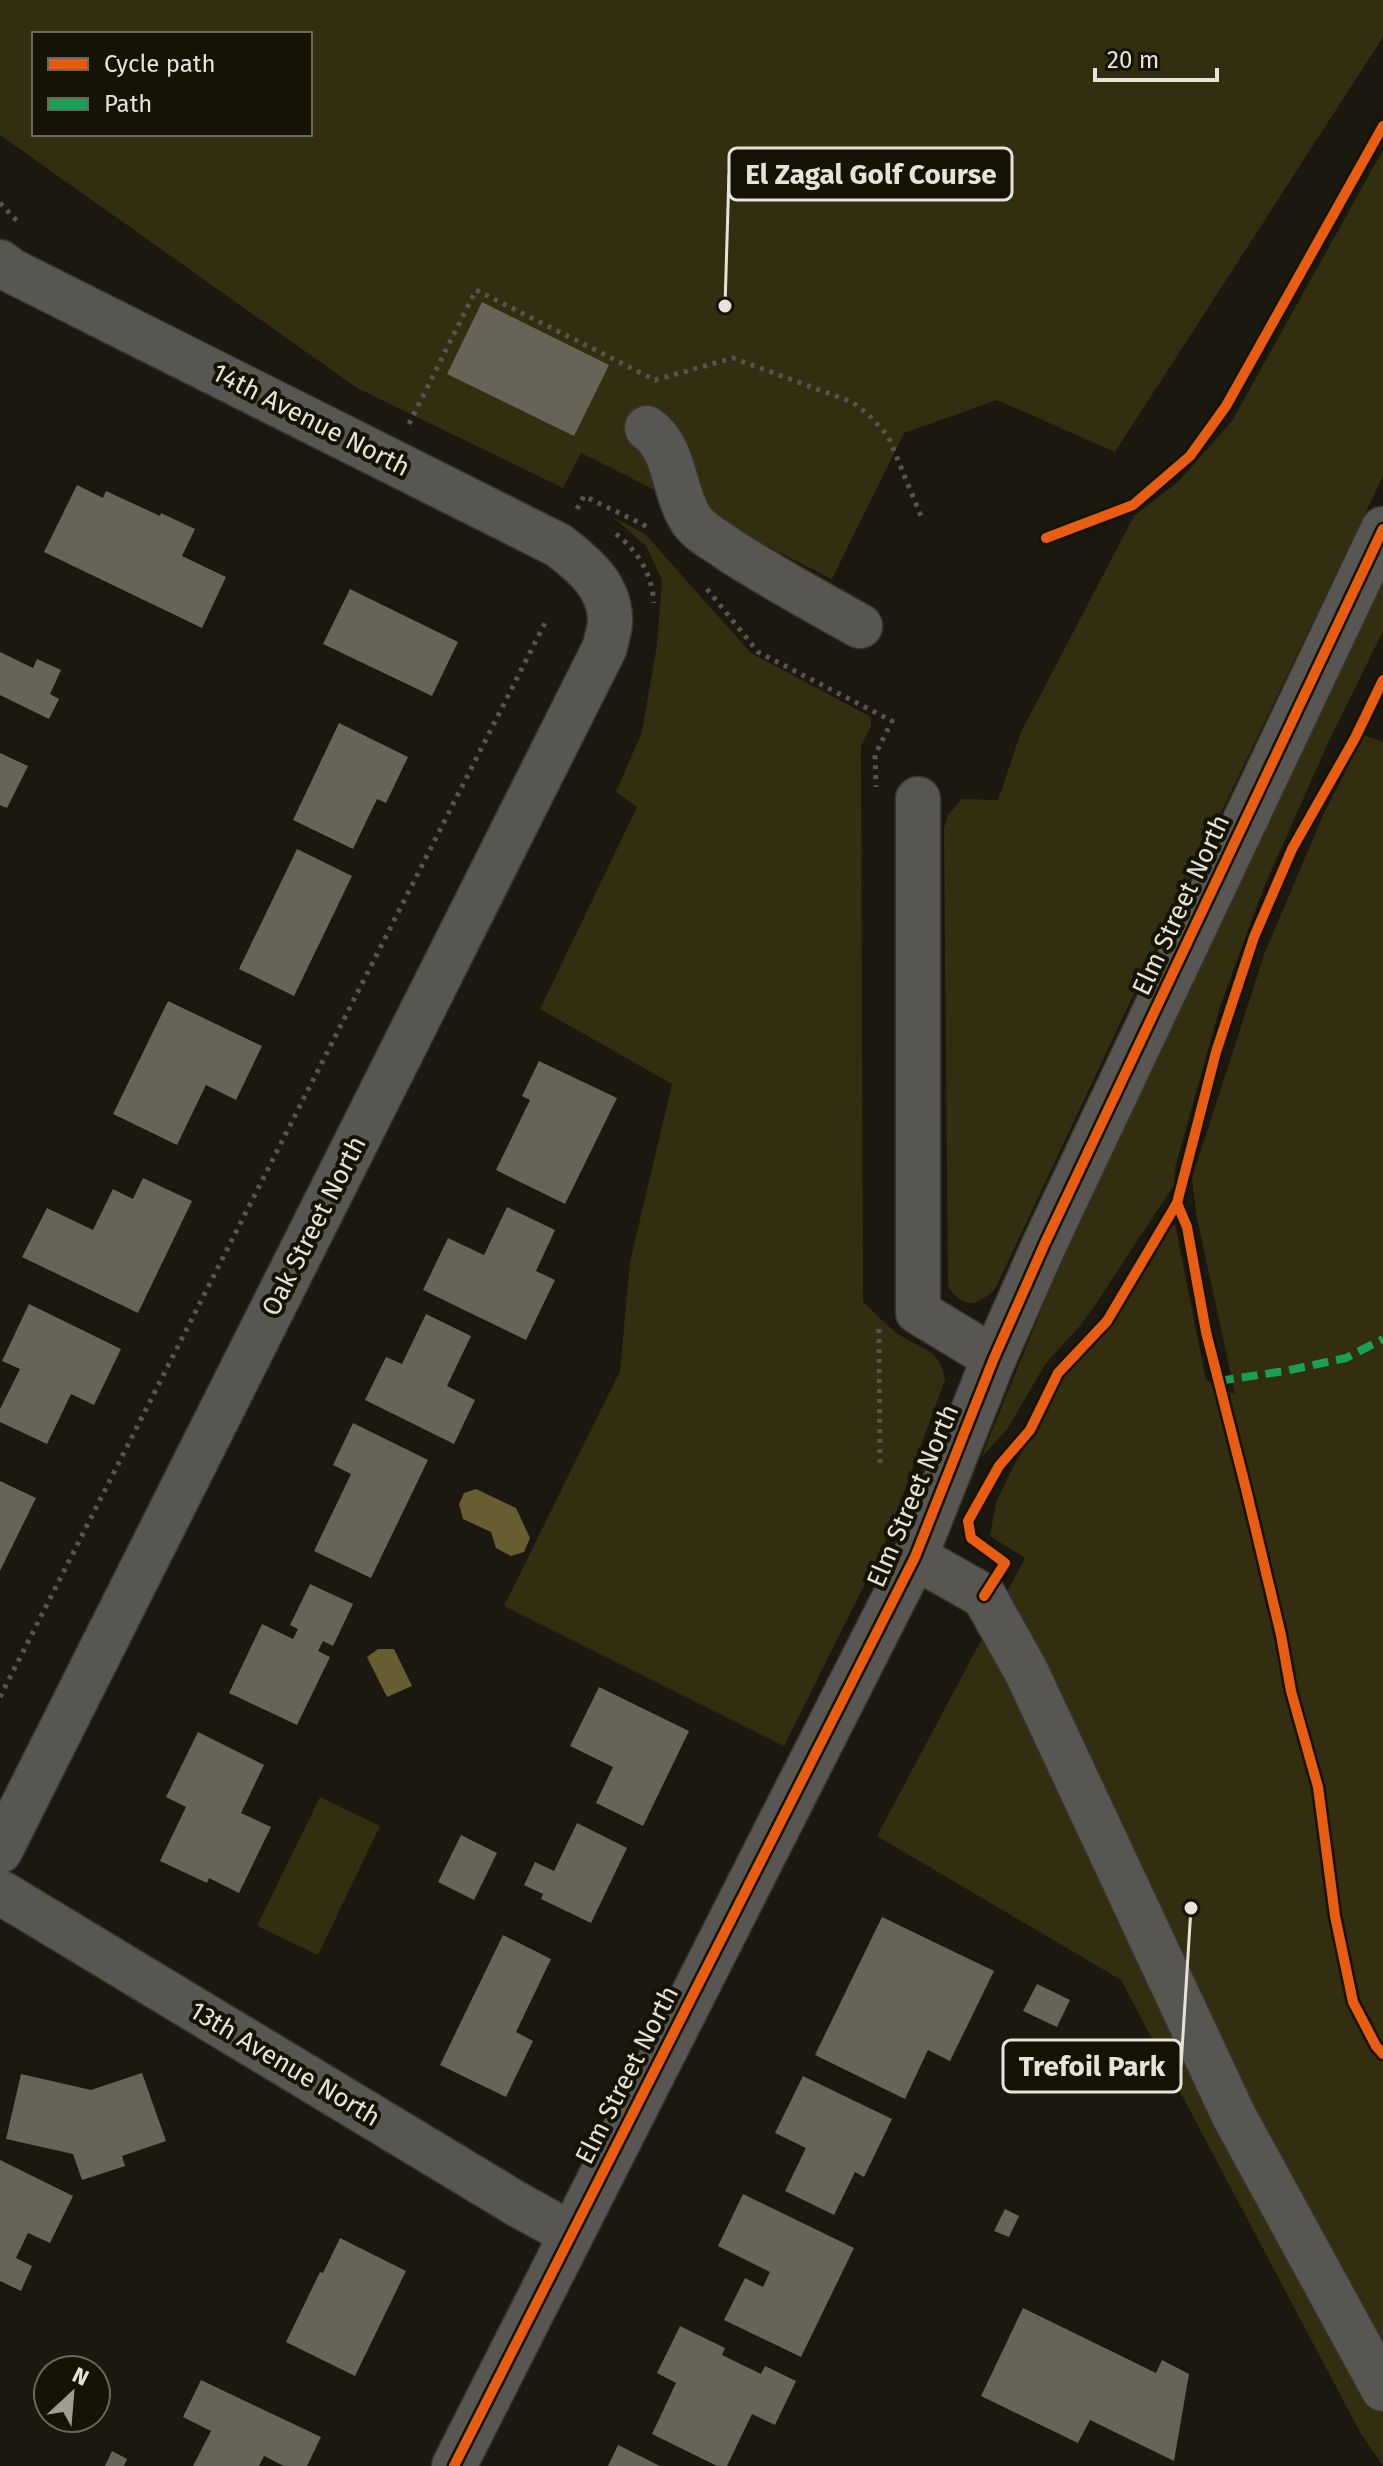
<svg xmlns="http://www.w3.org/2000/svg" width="1383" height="2466" font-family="'Fira Sans',sans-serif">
  <rect width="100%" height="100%" fill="#1a180f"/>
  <g fill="#332e0f" fill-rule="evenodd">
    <path d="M0,0H1383V37L1115,452L997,400L904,433L832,579L581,453L563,488L357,388L0,135ZM34,34H310V134H34Z"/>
    <path d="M1383,150V476L1139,983L995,1289C976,1307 965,1309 948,1287L944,828L948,815L962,799L998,800L1021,732L1134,516L1178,482L1232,421Z"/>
    <path d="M613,517L645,534L751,653L871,717V726L861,746L863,1302C874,1312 885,1324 897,1333C920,1350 940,1347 945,1380L886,1541L784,1746L504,1606L620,1371L630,1262L672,1084L540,1009L637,807L616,792L642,732L657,644L662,580L646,546Z"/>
    <polygon points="1383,583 1383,631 1328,743 1264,887 1220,1007 1175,1168 1174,1185 1094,1307 1079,1327 1046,1363 1008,1428 981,1458 1053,1281 1234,884"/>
    <polygon points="1364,735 1383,742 1383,2466 1361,2434 1121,1980 877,1836 1025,1558 990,1536 996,1503 1012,1469 1062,1379 1098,1340 1169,1228 1175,1224 1206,1380 1235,1394 1196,1213 1192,1178 1265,952 1324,813"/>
    <polygon points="320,1797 380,1826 318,1955 257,1926"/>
  </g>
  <g fill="#665e31">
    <polygon points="476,1489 516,1508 530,1538 524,1552 511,1556 496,1548 491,1532 463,1519 459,1504 464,1493"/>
    <polygon points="378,1649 394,1649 412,1686 387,1697 367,1657"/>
  </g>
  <g fill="#666456">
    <polygon points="482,302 609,365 574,436 447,374"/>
    <polygon points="77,485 103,498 106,491 160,516 161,513 195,529 182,556 226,577 202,628 44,552"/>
    <polygon points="350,589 458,642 432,696 323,644"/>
    <polygon points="0,652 33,668 37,659 61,670 50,694 59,699 49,719 0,695"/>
    <polygon points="339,723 408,757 386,803 377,799 353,849 293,820"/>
    <polygon points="0,753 28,766 7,808 0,805"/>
    <polygon points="297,849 352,876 294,996 239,969"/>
    <polygon points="168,1001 262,1046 236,1100 206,1085 177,1145 113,1114"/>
    <polygon points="539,1061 617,1098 565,1204 496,1170 530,1100 522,1096"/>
    <polygon points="143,1178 192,1201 138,1313 22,1257 47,1208 93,1230 113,1189 133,1199"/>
    <polygon points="507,1207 555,1230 536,1271 555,1280 526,1340 423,1290 448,1238 484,1255"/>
    <polygon points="29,1304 121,1349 94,1405 71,1394 47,1444 0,1422 0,1409 20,1369 2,1361"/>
    <polygon points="426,1314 471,1336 447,1386 475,1400 454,1444 365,1400 386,1357 402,1364"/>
    <polygon points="353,1423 428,1460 371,1578 314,1551 351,1474 333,1465"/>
    <polygon points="0,1481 36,1498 0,1571"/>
    <polygon points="310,1584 353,1604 333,1646 323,1641 318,1651 330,1657 297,1725 229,1693 262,1624 293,1639 298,1629 290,1625"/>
    <polygon points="599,1687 689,1731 643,1826 596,1803 613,1767 570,1746"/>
    <polygon points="198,1732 264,1765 241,1813 271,1827 239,1893 209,1878 207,1883 160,1861 186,1807 166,1797"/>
    <polygon points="577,1823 627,1848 591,1923 541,1899 543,1894 524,1885 535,1862 554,1871"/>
    <polygon points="461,1835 497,1853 474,1900 438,1882"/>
    <polygon points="882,1917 994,1971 950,2061 928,2050 905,2099 815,2055"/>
    <polygon points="503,1935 551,1959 516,2032 533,2041 506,2097 440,2065"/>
    <polygon points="1037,1984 1070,2000 1057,2027 1023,2011"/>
    <polygon points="142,2073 166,2141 122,2156 125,2166 82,2180 73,2154 6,2139 21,2074 91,2090"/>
    <polygon points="803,2076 892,2119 864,2177 855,2172 834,2215 785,2191 806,2148 775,2133"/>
    <polygon points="0,2160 73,2196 50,2243 28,2233 16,2258 32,2266 21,2291 0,2281"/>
    <polygon points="743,2194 854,2248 801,2357 724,2320 745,2278 763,2287 770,2272 718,2246"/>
    <polygon points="1005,2209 1019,2216 1009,2237 994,2231"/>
    <polygon points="340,2238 406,2271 355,2376 286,2342 320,2272 323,2273"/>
    <polygon points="1023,2308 1156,2373 1162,2360 1189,2374 1174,2461 1090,2420 1078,2443 981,2396"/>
    <polygon points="680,2326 725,2348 722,2355 761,2374 765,2366 796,2381 775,2425 752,2414 727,2466 717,2466 652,2434 676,2383 657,2373"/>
    <polygon points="201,2380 321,2437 307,2466 284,2466 264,2456 259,2466 193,2466 211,2431 183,2417"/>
    <polygon points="618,2445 660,2466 608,2466"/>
    <polygon points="112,2451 127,2459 124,2466 105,2466"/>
  </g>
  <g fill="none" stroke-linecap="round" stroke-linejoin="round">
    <g stroke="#36342c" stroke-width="47">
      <g id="minor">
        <path d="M0,262L12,271L558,545C583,564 611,586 610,622C610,630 606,639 605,647L0,1851"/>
        <path d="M647,428C677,450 672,491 692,521C701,533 719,542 731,551C773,578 817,602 860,626"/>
        <polyline points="918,799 918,1312 994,1358"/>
        <polyline points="915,1557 984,1596 1026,1671 1234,2116 1383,2389"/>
        <polyline points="0,1892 515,2203 571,2234"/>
        <polyline points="454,2466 915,1557 994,1358 1045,1243 1383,529"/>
      </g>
    </g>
    <g stroke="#55544f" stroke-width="5" stroke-dasharray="4 6" stroke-linecap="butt">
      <polyline points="0,203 19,223"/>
      <polyline points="409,424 476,290 655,380 733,358 852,402 868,414 888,436 923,521"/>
      <polyline points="577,509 584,496 648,527"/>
      <path d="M616,534C638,551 652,574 654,603"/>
      <polyline points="707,589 758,652 892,721 875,755 876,787"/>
      <polyline points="879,1329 880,1464"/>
      <polyline points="0,1697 546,621"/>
    </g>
    <use href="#minor" stroke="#575652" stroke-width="44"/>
    <polyline stroke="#1a9f57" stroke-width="8" stroke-dasharray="16 8" stroke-linecap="butt" points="1218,1381 1285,1371 1346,1358 1383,1339"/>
    <g stroke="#151304" stroke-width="15">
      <g id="cycleway">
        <polyline points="1046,538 1133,505 1190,456 1226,406 1383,126"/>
        <polyline points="1177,1203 1187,1227 1206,1332 1246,1489 1281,1635 1291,1691 1318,1787 1335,1916 1353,2002 1376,2046 1383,2054"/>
        <polyline points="984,1596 1005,1563 971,1538 968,1521 999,1466 1030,1430 1058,1373 1107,1321 1177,1203 1216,1052 1254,937 1292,849 1355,738 1383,680"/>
        <polyline points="454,2466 915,1557 994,1358 1045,1243 1383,529"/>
      </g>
    </g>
    <use href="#cycleway" stroke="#e95d12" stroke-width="10"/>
  </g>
  <g text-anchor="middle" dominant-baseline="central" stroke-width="8" stroke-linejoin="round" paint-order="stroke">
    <g font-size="26" fill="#e6e4d9" stroke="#151304">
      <text transform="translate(311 420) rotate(27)">14th Avenue North</text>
      <text transform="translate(1181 905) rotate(-65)">Elm Street North</text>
      <text transform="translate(314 1226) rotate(-63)">Oak Street North</text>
      <text transform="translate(913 1496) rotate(-67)">Elm Street North</text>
      <text transform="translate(285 2064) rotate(31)">13th Avenue North</text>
      <text transform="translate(627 2075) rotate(-63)">Elm Street North</text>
    </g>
  </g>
  <path fill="none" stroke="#e6e4d9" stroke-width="3" d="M725 306L729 174M1191 1908L1181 2066"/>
  <g fill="#e6e4d9" stroke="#151304" stroke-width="3">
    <circle cx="725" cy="306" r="8"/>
    <circle cx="1191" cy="1908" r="8"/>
  </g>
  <g fill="#151304" stroke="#e6e4d9" stroke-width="3">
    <rect x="729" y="148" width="283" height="52" rx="8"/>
    <rect x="1003" y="2040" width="178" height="52" rx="8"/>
  </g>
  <g font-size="28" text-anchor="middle" font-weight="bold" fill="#e6e4d9">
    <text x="871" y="184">El Zagal Golf Course</text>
    <text x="1092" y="2076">Trefoil Park</text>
  </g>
  <rect x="32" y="32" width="280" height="104" fill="#151304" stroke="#696759" stroke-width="2"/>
  <rect x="48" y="58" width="40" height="12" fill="#e95d12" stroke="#696759" stroke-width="2"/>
  <text x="104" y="72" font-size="24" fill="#e6e4d9">Cycle path</text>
  <rect x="48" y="98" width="40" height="12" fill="#1a9f57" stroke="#696759" stroke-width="2"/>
  <text x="104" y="112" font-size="24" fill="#e6e4d9">Path</text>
  <g transform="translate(72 2394) rotate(26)"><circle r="38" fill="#151304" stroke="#696759" stroke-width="2"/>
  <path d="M0-6L14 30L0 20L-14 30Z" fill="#9f9d92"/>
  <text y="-12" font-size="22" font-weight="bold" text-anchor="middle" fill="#e6e4d9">N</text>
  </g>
  <path d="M1095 68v12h122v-12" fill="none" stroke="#e6e4d9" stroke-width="4"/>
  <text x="1107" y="68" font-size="24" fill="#e6e4d9" stroke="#151304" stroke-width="6" paint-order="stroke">20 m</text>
</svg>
